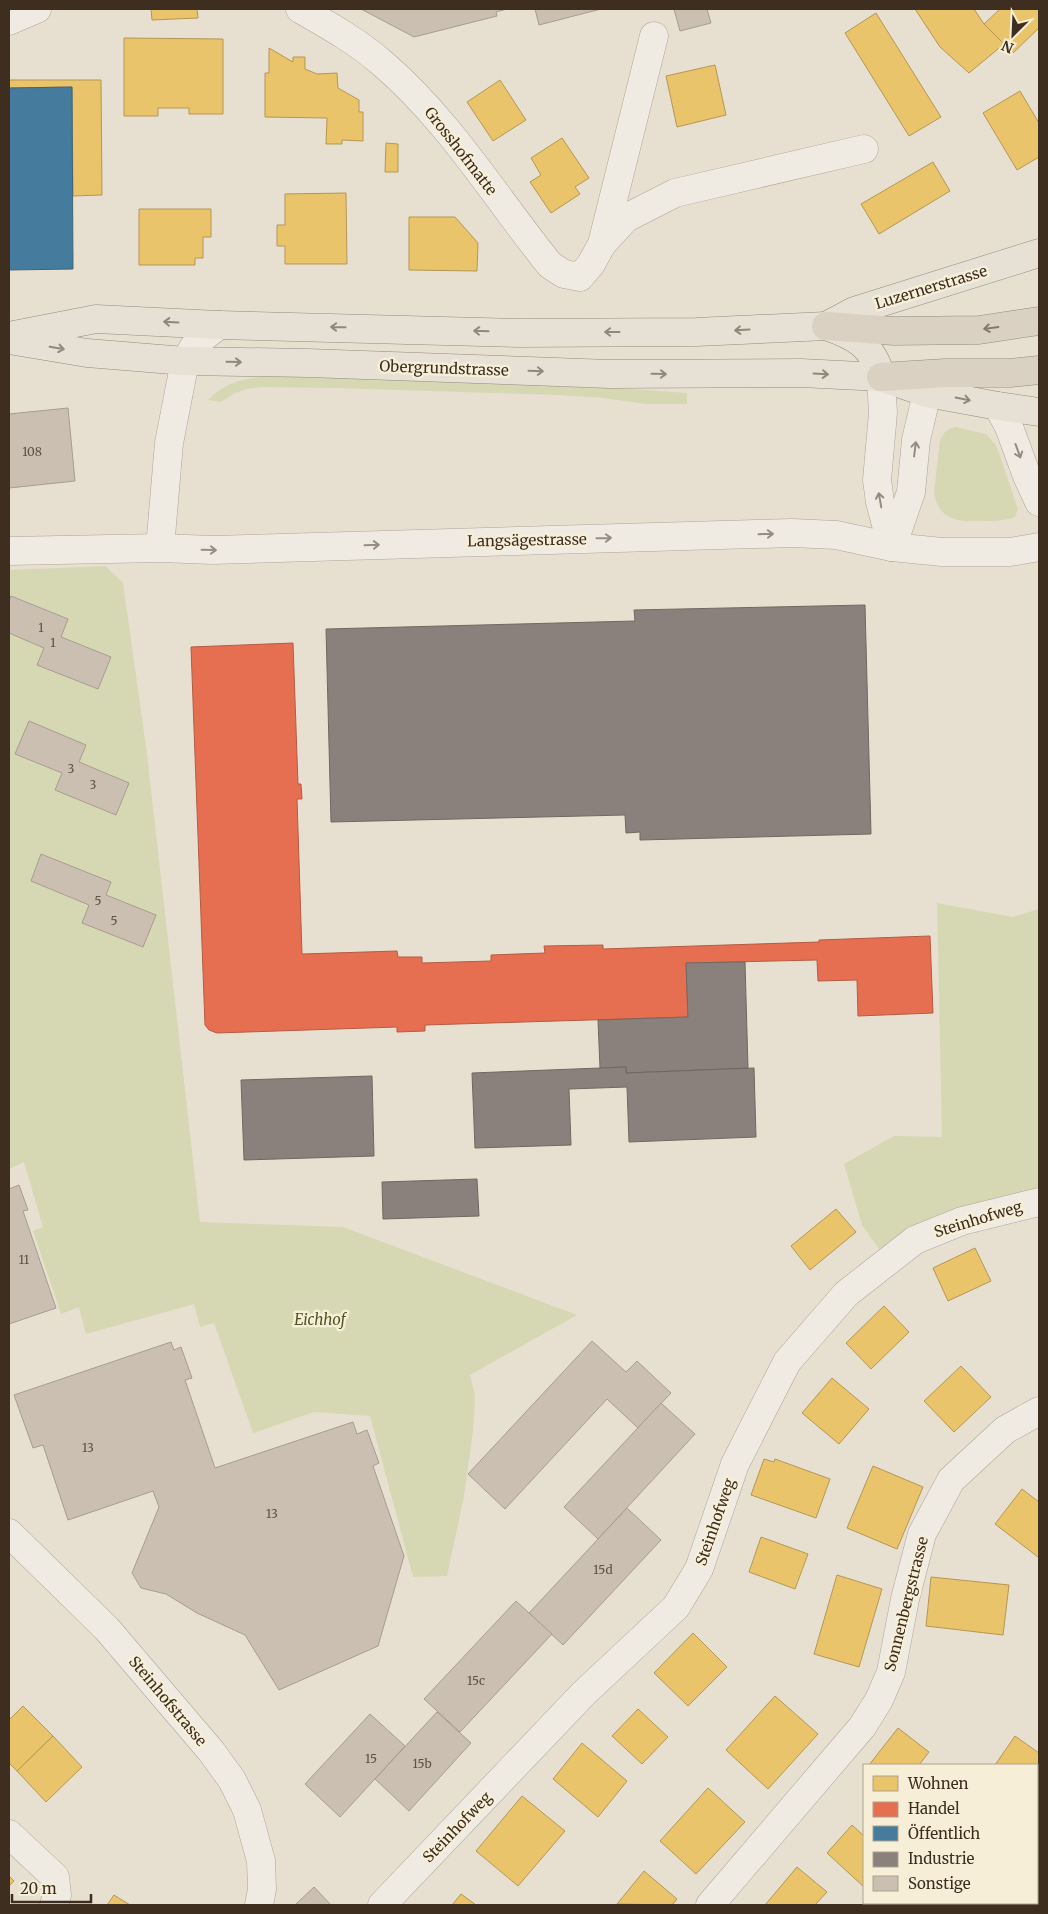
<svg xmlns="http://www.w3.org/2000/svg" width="1048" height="1914" font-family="Merriweather,serif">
  <rect width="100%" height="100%" fill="#e7e0d1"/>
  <g fill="#d6d7b3">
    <path d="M296,376L564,384L687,393V404H646L603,398L560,395L335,388L261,387L247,389L235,393L221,402L208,400C231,375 265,376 296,376Z"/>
    <path d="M956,427L986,434L996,445L1018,509L1015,517C1005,521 994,521 983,521C959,522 939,521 934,493L940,440C944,432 948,428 956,427Z"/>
    <polygon points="105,566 123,583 147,754 200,1222 343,1227 577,1315 470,1375 475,1395 473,1431 464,1496 447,1576 413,1577 370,1416 314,1412 253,1433 214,1323 200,1327 194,1304 86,1334 79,1307 61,1314 33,1231 43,1227 24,1162 9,1169 9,570"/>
    <polygon points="937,903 1013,917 1039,909 1039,1191 885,1257 862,1225 844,1164 894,1136 942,1137"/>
  </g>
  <g fill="#e9c46a" stroke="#b59754">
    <polygon points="151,9 197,9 198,18 152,20"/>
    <polygon points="915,9 974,9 984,24 1004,44 969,73 940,47"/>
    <polygon points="1000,9 1039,9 1039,28 1013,53 984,24"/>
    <polygon points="876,13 941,117 909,136 845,33"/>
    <polygon points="124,38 223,39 223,114 189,114 189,108 158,108 158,116 124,116"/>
    <polygon points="269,48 293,62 293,57 305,57 305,69 317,74 337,73 338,88 359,100 359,112 363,112 363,141 342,140 342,144 326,144 327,118 265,117 265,73 269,73"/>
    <polygon points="715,65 726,115 677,127 666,76"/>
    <polygon points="9,80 101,80 102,195 73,196 72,87 9,88"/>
    <polygon points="500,80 526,120 493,141 467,102"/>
    <polygon points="1020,91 1039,123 1039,157 1017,170 983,113"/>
    <polygon points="562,138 589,178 575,187 580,194 551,213 530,182 541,175 531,158"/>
    <polygon points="386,143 398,144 398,172 385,172"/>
    <polygon points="933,162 950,191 879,234 861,204"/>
    <polygon points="346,193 347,264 285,264 285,246 277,246 277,225 285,225 285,194"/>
    <polygon points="139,209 211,209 211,237 203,237 203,258 195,258 195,265 139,265"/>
    <polygon points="409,217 455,217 478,243 477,271 409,270"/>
    <polygon points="836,1209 856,1232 810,1270 791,1246"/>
    <polygon points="975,1248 991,1281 948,1301 933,1268"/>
    <polygon points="884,1306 909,1332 871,1369 846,1343"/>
    <polygon points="961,1366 991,1397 954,1432 924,1401"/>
    <polygon points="832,1378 869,1409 839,1444 802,1413"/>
    <polygon points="764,1459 774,1462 775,1459 830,1479 816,1518 751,1495"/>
    <polygon points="873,1466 923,1487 897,1549 847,1528"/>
    <polygon points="1022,1489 1039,1502 1039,1555 1038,1557 995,1524"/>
    <polygon points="761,1537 808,1554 795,1589 749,1572"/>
    <polygon points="837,1575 882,1589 859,1667 814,1654"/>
    <polygon points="931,1577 1009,1585 1003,1635 926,1626"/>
    <polygon points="693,1633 727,1667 688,1706 654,1673"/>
    <polygon points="775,1696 818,1734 768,1789 726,1750"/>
    <polygon points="23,1706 53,1736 17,1771 9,1763 9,1720"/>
    <polygon points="638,1709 668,1737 642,1764 612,1736"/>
    <polygon points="898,1728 929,1752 919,1765 869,1765"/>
    <polygon points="53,1736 82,1767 46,1802 17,1771"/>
    <polygon points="1015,1736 1039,1753 1039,1777 1037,1781 1037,1765 995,1765"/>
    <polygon points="582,1743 627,1781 598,1817 553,1779"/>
    <polygon points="708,1788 745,1822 696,1874 660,1841"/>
    <polygon points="522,1796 565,1831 518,1886 476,1851"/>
    <polygon points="852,1825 864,1836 864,1887 827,1853"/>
    <polygon points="797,1867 827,1892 815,1905 765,1905"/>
    <polygon points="644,1871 677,1899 672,1905 617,1904"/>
    <polygon points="9,1876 14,1881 9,1886"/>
    <polygon points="1037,1883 1039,1887 1039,1899 1037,1900"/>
    <polygon points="461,1894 476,1905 452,1905"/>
    <polygon points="114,1895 130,1905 107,1905"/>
    <polygon points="991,1903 1032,1903 1028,1905 993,1905"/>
  </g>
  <polygon fill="#e76f51" stroke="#b45c42" points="293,643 298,784 301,784 302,799 297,799 302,954 397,951 398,957 422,957 422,963 491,961 491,955 545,953 544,946 603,945 603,949 819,942 819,940 930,936 933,1013 858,1016 857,980 818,981 817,960 686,963 688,1017 425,1025 425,1031 397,1032 397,1027 217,1033 209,1030 205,1025 191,647"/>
  <polygon fill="#457b9d" stroke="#436478" points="72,87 73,269 9,270 9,88"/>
  <g fill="#8a817c" stroke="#736860">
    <polygon points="865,605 871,834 640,840 640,832 626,833 625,815 331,822 326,629 635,621 634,610"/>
    <polygon points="745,962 748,1068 626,1073 626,1067 600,1068 598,1020 688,1017 686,963"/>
    <polygon points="626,1067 626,1073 754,1068 756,1137 629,1142 627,1087 569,1089 571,1145 475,1148 472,1073"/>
    <polygon points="372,1076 374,1156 244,1160 241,1080"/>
    <polygon points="477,1179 479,1216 383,1219 382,1182"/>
  </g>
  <g fill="#cbbfb2" stroke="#a89c90">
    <polygon points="361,9 507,9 496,12 497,16 414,37"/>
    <polygon points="535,9 601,9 539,25"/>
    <polygon points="674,9 707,9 711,23 680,31"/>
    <polygon points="68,408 75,481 9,488 9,414"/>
    <polygon points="11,596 68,619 61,637 111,657 98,689 37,665 44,648 9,633 9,601"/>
    <polygon points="29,721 86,745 79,762 129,783 116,815 55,790 62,773 15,754"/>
    <polygon points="41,854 111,882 106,895 156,915 143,947 82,923 89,905 31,881"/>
    <polygon points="19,1185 28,1210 23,1211 56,1308 9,1324 9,1189"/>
    <polygon points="592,1341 626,1372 637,1361 671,1393 638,1428 607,1399 505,1509 468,1474"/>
    <polygon points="171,1342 174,1350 181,1347 192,1378 185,1380 215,1468 353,1422 357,1434 367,1430 379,1463 373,1466 404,1556 378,1646 279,1690 245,1635 197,1613 166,1594 141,1588 132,1573 159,1507 153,1491 68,1520 43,1445 33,1448 14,1395"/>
    <polygon points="661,1403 695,1434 598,1539 564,1507"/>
    <polygon points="627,1508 661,1540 563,1645 529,1613"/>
    <polygon points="516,1601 552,1634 460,1732 424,1699"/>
    <polygon points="437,1712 471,1743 409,1811 375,1779"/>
    <polygon points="370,1714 405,1746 340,1817 305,1784"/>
    <polygon points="314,1887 331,1905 295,1905"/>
  </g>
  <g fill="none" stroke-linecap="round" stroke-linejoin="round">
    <g stroke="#ada599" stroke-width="29">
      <g id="minor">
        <path d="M300,9C328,25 358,42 382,63C449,120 495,197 550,265L564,274L580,277L591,264L602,244L654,36"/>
        <polyline points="9,21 37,9"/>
        <polyline points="603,243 626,218 675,193 864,149"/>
        <polyline points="881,377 883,413 877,480 880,502 892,547"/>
        <polyline points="998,406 1009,427 1027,476 1039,502"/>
        <polyline points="892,547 911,492 916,440 927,393 930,386 941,376"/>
        <polyline points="160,548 169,443 185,361 197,342 219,325"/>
        <polyline points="9,551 160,548 213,550 792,533 836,535 892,547 942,552 1010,552 1039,547"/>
        <polyline points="9,1533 107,1629 211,1751 232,1780 247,1810 261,1861 262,1889 259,1905"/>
        <polyline points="1037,1807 1039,1804"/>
        <polyline points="9,1834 55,1877 57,1895 54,1905"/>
        <polyline points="382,1905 584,1693 676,1607 699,1569 735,1464 787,1362 846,1294 915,1240 962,1221 1039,1202"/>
        <polyline points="710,1905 862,1727 879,1700 891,1672 905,1599 922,1534 951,1480 1005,1430 1039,1411"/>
        <polyline points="915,1905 921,1903"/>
      </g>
    </g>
    <g stroke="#928b80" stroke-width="29">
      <g id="major">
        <polyline points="826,326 854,311 1039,253"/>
        <path d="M14,335L96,319L219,325L519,333L696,332L826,326C855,336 873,345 881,377"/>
        <polyline points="9,340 87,353 185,361 308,363 610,374 801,373 881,377 927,393 998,406 1039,412"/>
      </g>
    </g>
    <g stroke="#928b80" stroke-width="29">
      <g id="highway">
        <polyline points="826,326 894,331 979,330 1039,321"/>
        <polyline points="881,377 945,373 1010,373 1039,370"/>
      </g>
    </g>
    <use href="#minor" stroke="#efebe3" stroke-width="28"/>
    <use href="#major" stroke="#e6e1d4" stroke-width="28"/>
    <use href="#highway" stroke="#dad1c2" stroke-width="28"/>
  </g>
  <defs><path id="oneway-shaft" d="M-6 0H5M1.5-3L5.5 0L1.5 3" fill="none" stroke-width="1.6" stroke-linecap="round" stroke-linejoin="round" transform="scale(1.25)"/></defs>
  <g stroke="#92887a">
    <use href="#oneway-shaft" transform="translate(171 322) rotate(-177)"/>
    <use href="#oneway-shaft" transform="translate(338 327) rotate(-179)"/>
    <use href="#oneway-shaft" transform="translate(742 330) rotate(177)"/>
    <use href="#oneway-shaft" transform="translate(481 331) rotate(-178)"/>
    <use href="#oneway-shaft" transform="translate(612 332) rotate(180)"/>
    <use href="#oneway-shaft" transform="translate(57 348) rotate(10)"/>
    <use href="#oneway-shaft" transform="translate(234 362) rotate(1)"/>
    <use href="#oneway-shaft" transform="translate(536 371) rotate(2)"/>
    <use href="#oneway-shaft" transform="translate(659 374) rotate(1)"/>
    <use href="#oneway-shaft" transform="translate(821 374) rotate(3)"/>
    <use href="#oneway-shaft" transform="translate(963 399) rotate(11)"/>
  </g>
  <use stroke="#847769" href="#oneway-shaft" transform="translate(991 328) rotate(172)"/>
  <g stroke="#968c82">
    <use href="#oneway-shaft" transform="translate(915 449) rotate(-83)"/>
    <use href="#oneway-shaft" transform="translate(1018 451) rotate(70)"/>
    <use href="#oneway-shaft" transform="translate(880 500) rotate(-100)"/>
    <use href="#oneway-shaft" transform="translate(766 534) rotate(-1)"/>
    <use href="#oneway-shaft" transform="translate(604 538) rotate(-1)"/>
    <use href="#oneway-shaft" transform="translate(372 545) rotate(-2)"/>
    <use href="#oneway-shaft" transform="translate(209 550) rotate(1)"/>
  </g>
  <g text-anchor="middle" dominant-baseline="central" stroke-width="5" stroke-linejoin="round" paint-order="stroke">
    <g font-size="12" fill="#605244">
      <text x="32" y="451">108</text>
      <text x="41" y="627">1</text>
      <text x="53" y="642">1</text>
      <text x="71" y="768">3</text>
      <text x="93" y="784">3</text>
      <text x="98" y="900">5</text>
      <text x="114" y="920">5</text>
      <text x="24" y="1259">11</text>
      <text x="88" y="1447">13</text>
      <text x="272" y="1513">13</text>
      <text x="603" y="1569">15d</text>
      <text x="476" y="1680">15c</text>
      <text x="371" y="1758">15</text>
      <text x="422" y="1763">15b</text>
    </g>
    <g font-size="15" fill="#3d2e20" stroke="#f7eed8">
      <text transform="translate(461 151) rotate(52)">Grosshofmatte</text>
      <text transform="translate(931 287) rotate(-17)">Luzernerstrasse</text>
      <text transform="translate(444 368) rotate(2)">Obergrundstrasse</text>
      <text transform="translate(527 540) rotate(-1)">Langsägestrasse</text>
      <text transform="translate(978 1219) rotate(-17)">Steinhofweg</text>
      <text transform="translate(715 1522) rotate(-71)">Steinhofweg</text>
      <text transform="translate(906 1604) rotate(-76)">Sonnenbergstrasse</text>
      <text transform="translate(168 1701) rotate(50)">Steinhofstrasse</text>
      <text transform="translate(457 1827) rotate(-46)">Steinhofweg</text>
    </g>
    <g font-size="15" font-style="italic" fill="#4d5a26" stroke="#f7eed8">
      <text x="320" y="1319">Eichhof</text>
    </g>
  </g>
  <rect width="1048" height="1914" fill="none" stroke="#3d2e20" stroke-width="20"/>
  <rect x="863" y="1764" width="175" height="140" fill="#f7eed8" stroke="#ada18e"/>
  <rect x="873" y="1776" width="25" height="15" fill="#e9c46a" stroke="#ada18e"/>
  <text x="908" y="1789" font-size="15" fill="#3d2e20">Wohnen</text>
  <rect x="873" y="1802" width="25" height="15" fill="#e76f51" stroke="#ada18e"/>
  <text x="908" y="1814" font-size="15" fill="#3d2e20">Handel</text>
  <rect x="873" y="1826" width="25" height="15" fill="#457b9d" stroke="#ada18e"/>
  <text x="908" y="1839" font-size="15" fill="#3d2e20">Öffentlich</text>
  <rect x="873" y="1852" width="25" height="15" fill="#8a817c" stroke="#ada18e"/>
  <text x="908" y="1864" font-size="15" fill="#3d2e20">Industrie</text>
  <rect x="873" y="1876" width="25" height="15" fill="#cbbfb2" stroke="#ada18e"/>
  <text x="908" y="1889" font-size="15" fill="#3d2e20">Sonstige</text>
  <g transform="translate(1013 35) rotate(204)" stroke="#f7eed8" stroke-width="4" paint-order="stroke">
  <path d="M0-4L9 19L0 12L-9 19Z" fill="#3d2e20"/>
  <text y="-8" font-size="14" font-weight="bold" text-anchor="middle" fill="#3d2e20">N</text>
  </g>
  <path d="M12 1894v8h79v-8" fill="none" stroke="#3d2e20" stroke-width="2.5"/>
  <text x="20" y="1894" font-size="15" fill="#3d2e20" stroke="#f7eed8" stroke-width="4" paint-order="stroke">20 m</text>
</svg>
